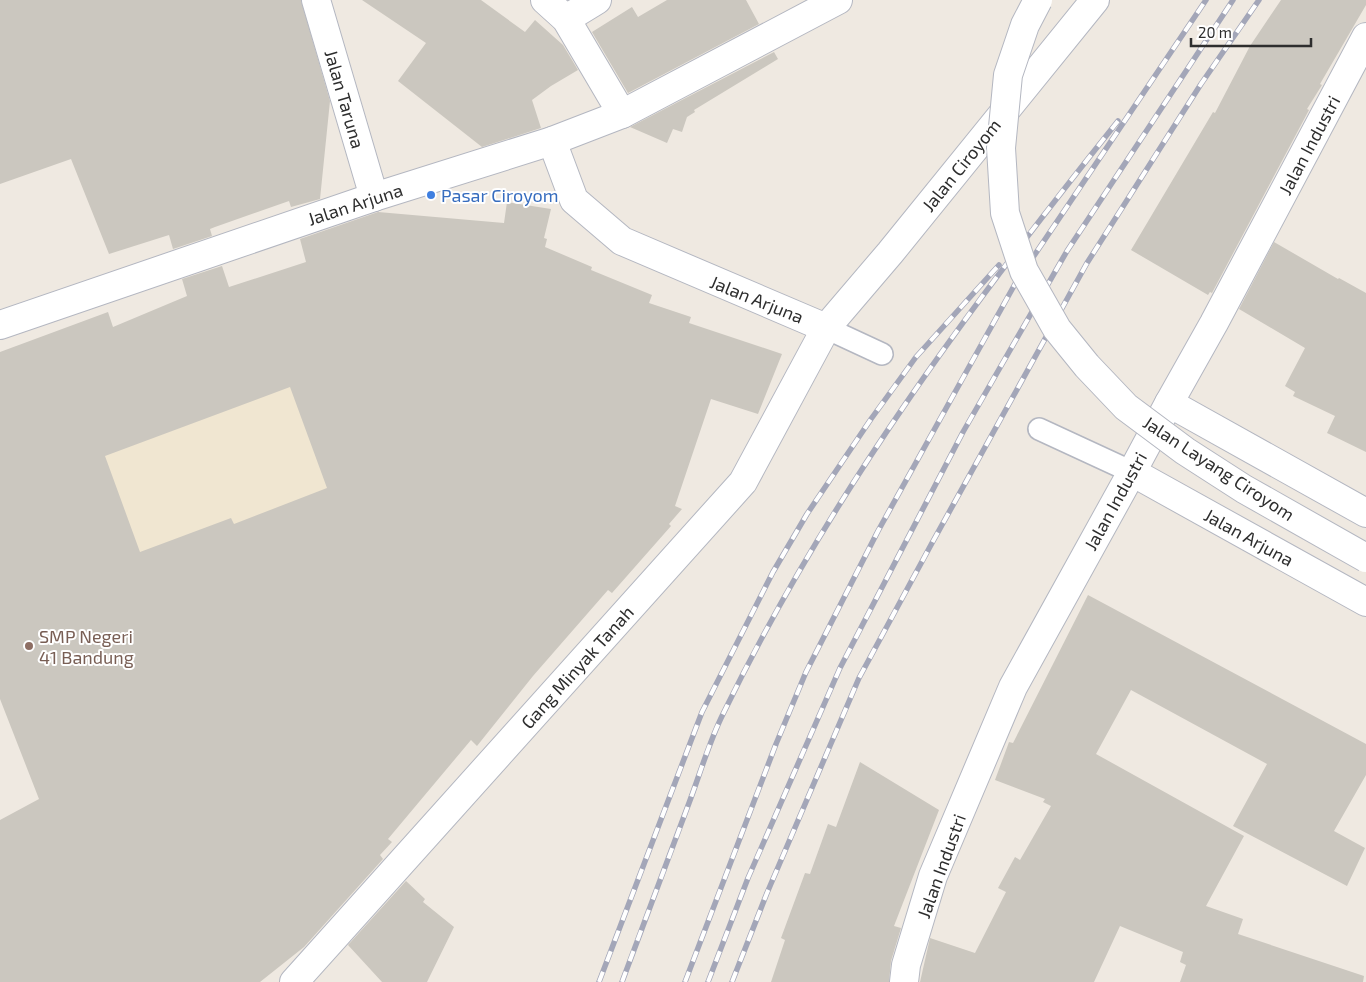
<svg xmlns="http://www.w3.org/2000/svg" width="1366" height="982" font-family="'Exo 2',sans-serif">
  <rect width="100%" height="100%" fill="#efe9e1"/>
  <polygon fill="#f0e6d1" points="329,348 386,519 85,650 0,381"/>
  <g fill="#cbc7bf" fill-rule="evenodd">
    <polygon points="0,0 301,0 330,101 320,199 291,207 289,201 215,227 210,229 212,236 173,249 169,235 109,254 71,159 0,184"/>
    <polygon points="362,0 481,0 525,32 535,20 563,45 578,70 551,86 532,100 541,128 482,147 398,81 426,43"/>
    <polygon points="667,0 746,0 759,24 628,93 592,32 632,7 638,17"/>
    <polygon points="1281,0 1366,0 1366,5 1320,84 1322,85 1307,109 1309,110 1247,227 1212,293 1210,292 1208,295 1131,250 1213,112 1215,113 1250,46"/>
    <polygon points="774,52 778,59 694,110 695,112 687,117 682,132 673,129 667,143 630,127"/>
    <path d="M507,202L551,209L544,238L547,239L545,247L592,267L591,270L652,295L649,303L691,317L689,323L782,354L758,414L711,399L675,506L682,509L669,524L671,526L612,593L608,590L533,676L477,746L471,740L388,839L392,842L380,855L383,859L304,947L260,982H0V820L39,799L0,699V352L108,312L113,327L187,296L182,279L222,266L229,287L306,262L300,239L378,212L504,223ZM290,387L327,488L234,524L231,518L140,552L105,456Z"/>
    <polygon points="1274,242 1338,279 1339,278 1366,293 1366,452 1327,433 1335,416 1293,396 1295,392 1285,386 1305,348 1239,309"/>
    <polygon points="1088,595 1366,744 1366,775 1334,831 1365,848 1347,886 1233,826 1267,764 1131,690 1096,754 1244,836 1206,906 1243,919 1238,934 1364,976 1363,982 1180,982 1186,965 1180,962 1183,952 1120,926 1094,982 920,982 930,938 975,953 1006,892 998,888 1015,857 1020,860 1051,806 1043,802 1045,799 995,780 1009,742 1013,743"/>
    <polygon points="860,762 939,810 894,926 901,928 891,961 889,982 771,982 785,940 781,938 805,873 810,874 828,824 836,827"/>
    <polygon points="406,881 425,899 423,902 454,927 427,982 382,982 348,945"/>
  </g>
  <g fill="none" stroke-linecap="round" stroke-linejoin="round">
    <g stroke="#b4b7c1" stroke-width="24">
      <g id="service">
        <polyline points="826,328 882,354"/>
        <polyline points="1039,429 1132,472"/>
      </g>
    </g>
    <g stroke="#b4b7c1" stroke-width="30">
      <g id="minor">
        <polyline points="316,0 374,197"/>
        <polyline points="545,0 566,19 622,114"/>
        <polyline points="566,19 597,0"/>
        <polyline points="1169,403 1214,323 1366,37"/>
        <polyline points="294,982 743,482 826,328"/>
        <polyline points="904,982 906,965 933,876 1013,687 1132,472"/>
      </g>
    </g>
    <g stroke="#b4b7c1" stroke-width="30">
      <polyline id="tertiary" points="1366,513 1169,403 1132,472 1366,602"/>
    </g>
    <g stroke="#b4b7c1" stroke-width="30">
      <g id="secondary">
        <polyline points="552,141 574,200 622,241 826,328 890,253 1095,0"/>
        <polyline points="0,325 374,197 552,141 622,114 838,0"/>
      </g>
    </g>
    <use href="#service" stroke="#fff" stroke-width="21"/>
    <use href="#minor" stroke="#fff" stroke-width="28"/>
    <use href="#tertiary" stroke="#fff" stroke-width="28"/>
    <use href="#secondary" stroke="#fff" stroke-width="28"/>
    <g stroke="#a3a6b8" stroke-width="5.5">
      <g id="rail">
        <polyline points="599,982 702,712 773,572 807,514 871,419 916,357 999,265"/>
        <path d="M622,982C644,922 667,863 689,803C700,774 709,742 723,714C827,499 969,307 1118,121"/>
        <polyline points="685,982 776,744 806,672 878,531 1015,284 1206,0"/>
        <polyline points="708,982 748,878 840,668 963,432 1067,251 1233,0"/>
        <polyline points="732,982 767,893 859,678 932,543 1087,263 1201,84 1259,0"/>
      </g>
    </g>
    <use href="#rail" stroke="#fff" stroke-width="4" stroke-dasharray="11" stroke-linecap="butt"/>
    <g stroke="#b4b7c1" stroke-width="30" stroke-linecap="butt">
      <polyline id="secondary-bridge" points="1038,0 1025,25 1008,75 1001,148 1005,213 1024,271 1057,329 1087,366 1126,407 1185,451 1244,489 1366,558"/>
    </g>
    <use href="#secondary-bridge" stroke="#fff" stroke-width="28"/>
  </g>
  <circle fill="#3f7fe0" stroke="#fff" stroke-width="2" cx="431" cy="195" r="5"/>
  <circle fill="#8d6e63" stroke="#fff" stroke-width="2" cx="29" cy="646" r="5"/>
  <g text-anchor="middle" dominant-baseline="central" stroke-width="4" stroke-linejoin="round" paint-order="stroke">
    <g font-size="18" fill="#2e2e2e" stroke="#fff">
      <text transform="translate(345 99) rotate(74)">Jalan Taruna</text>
      <text transform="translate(1309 145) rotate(-62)">Jalan Industri</text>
      <text transform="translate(961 165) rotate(-51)">Jalan Ciroyom</text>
      <text transform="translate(355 204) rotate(-18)">Jalan Arjuna</text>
      <text transform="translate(757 299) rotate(22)">Jalan Arjuna</text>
      <text transform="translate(1219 468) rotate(33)">Jalan Layang Ciroyom</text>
      <text transform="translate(1115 501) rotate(-61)">Jalan Industri</text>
      <text transform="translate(1249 537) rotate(29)">Jalan Arjuna</text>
      <text transform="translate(577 667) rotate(-48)">Gang Minyak Tanah</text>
      <text transform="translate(941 866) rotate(-70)">Jalan Industri</text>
    </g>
    <g font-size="18" fill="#366cbe" stroke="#fff" text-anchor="start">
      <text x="441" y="195">Pasar Ciroyom</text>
    </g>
    <g font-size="18" fill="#785e54" stroke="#fff" text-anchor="start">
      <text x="39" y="636">SMP Negeri<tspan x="39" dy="21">41 Bandung</tspan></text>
    </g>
  </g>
  <path d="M1191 38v8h120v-8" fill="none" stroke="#2e2e2e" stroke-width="2.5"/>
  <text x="1198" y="38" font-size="15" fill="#2e2e2e" stroke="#ffffff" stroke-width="4" paint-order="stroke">20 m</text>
</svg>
